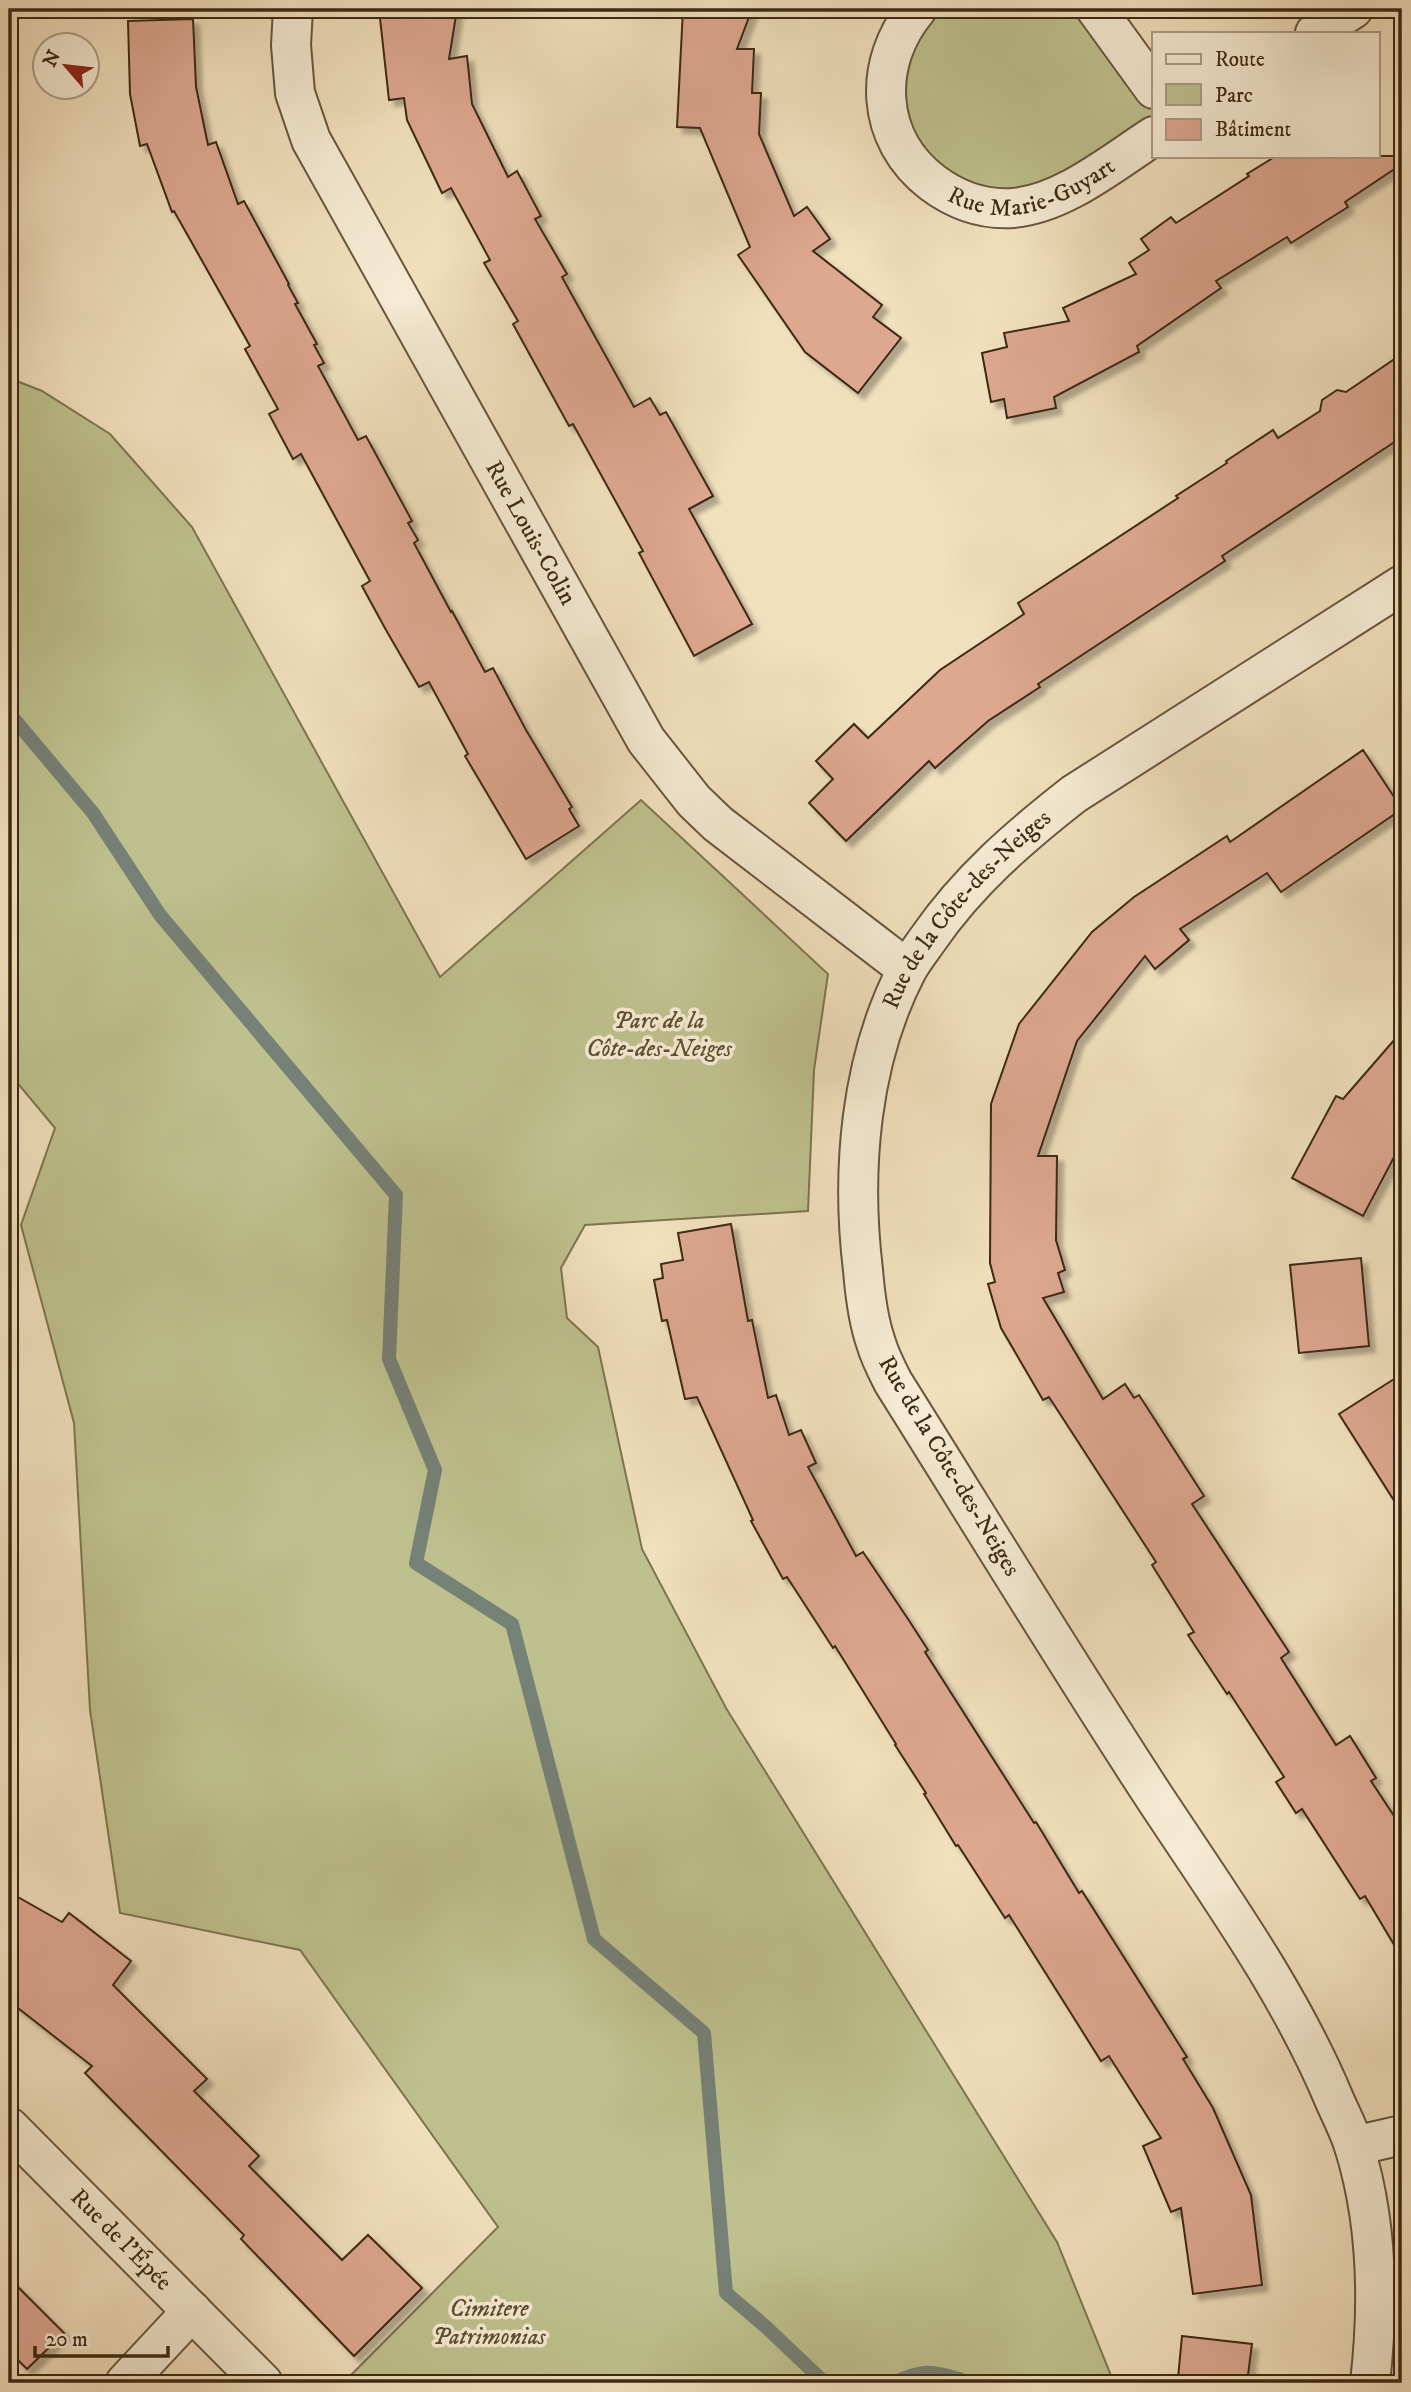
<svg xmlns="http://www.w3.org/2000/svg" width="1411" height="2392" font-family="'IM FELL DW Pica',serif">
  <defs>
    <filter id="shadow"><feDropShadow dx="6" dy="6" stdDeviation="2" flood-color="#0004"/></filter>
  </defs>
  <rect width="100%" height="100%" fill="#f1e0bd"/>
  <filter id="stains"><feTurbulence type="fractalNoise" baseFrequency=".00286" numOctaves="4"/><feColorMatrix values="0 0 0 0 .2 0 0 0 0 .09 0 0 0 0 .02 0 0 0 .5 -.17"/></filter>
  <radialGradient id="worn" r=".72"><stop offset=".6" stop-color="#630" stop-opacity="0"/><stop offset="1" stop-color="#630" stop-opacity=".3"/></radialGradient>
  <g fill="#bec18e" stroke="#7d7551" stroke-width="2">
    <polygon points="917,9 1096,9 1154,89 1154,136 1076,186 976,205 889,118"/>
    <polygon points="9,378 42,391 110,434 192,527 440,977 641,800 828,974 814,1070 808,1211 585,1225 561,1268 567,1318 598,1347 642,1549 726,1708 1057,2242 1114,2383 343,2383 498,2227 300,1950 120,1913 90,1710 74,1423 21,1225 55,1128 9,1073"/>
  </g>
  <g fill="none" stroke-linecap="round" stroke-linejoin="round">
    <g stroke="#768177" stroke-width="14">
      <polyline points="9,713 93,813 160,915 396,1195 389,1359 435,1470 416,1563 512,1624 594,1939 704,2033 726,2293 766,2327 825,2383"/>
      <path d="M893,2383C922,2370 930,2370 959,2379L960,2383"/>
    </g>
  </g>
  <g fill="#dda790" stroke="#3c2914" stroke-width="2" filter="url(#shadow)">
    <polygon points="379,9 457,9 449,59 467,56 472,104 508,177 517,171 541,216 535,219 567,274 562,277 634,407 650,398 660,415 666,412 713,496 689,509 752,624 694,656 639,553 643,551 573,424 569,426 513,324 518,321 484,263 490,260 451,188 442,193 407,120 404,98 389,100"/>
    <polygon points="683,9 752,9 737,49 754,49 752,93 761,93 759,134 794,216 807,207 830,239 813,251 882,305 873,317 901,338 858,393 805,352 738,255 750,247 700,128 677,127"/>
    <polygon points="193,19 196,87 208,145 216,142 238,204 244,201 289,284 288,285 298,303 295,304 317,344 314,345 324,363 318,366 358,440 366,436 412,521 408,523 418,540 414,543 451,612 452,611 485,672 493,668 526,730 572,807 569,809 579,826 526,859 465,756 468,754 429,682 419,687 386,630 362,586 370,581 301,454 293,459 269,414 278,409 245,349 250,346 174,211 172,212 147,144 140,146 130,94 128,21"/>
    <polygon points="1276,156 1402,156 1402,164 1345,202 1348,207 1291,243 1287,237 1216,281 1221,288 1137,346 1139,352 1054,397 1056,408 1007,418 1004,399 991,402 982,353 1007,347 1004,333 1069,321 1063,308 1136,274 1129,263 1149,250 1141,239 1171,217 1176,223 1249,176 1247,174"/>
    <polygon points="1402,354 1402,437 1222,556 1225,561 1038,684 1040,687 988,721 935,768 929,761 846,841 809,803 833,779 816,761 854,724 868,738 940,670 1024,614 1018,603 1178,498 1176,496 1227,463 1226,461 1273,430 1278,438 1320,411 1322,400 1337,390 1346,392"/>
    <polygon points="1363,750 1402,809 1281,892 1267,873 1180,929 1189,940 1155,969 1145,956 1077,1041 1038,1156 1057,1156 1056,1240 1065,1270 1058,1273 1064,1292 1043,1298 1103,1399 1125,1384 1134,1398 1139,1395 1204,1496 1192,1504 1289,1652 1281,1658 1336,1745 1350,1736 1376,1778 1371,1781 1402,1828 1402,1958 1365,1896 1360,1899 1302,1809 1296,1813 1276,1782 1284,1777 1229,1692 1227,1694 1188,1635 1194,1632 1152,1565 1156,1562 1049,1397 1043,1400 1001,1328 988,1284 995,1282 990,1263 991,1104 1019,1024 1092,932 1134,897 1227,836 1230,842"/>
    <polygon points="1402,1031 1402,1142 1363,1216 1292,1178 1336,1096 1343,1099"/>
    <polygon points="731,1224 748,1321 752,1320 768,1398 776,1395 789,1435 801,1430 816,1463 808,1467 856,1556 863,1552 908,1619 928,1650 925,1652 1034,1823 1036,1822 1079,1893 1082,1891 1187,2057 1183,2059 1213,2108 1251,2195 1262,2285 1193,2294 1181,2208 1171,2212 1143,2146 1161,2138 1109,2056 1101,2061 1009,1915 1005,1918 958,1845 956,1846 924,1794 926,1793 895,1745 896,1744 835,1646 833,1648 787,1577 783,1579 751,1521 753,1520 697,1397 685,1399 667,1320 662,1321 654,1280 663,1278 661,1264 683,1260 678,1233"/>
    <polygon points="1361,1258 1369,1346 1299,1353 1290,1265"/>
    <polygon points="1402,1374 1402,1513 1339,1414"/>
    <polygon points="9,1892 62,1922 69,1913 131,1961 113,1985 207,2079 194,2091 259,2156 249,2166 342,2260 368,2235 422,2288 354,2356 241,2239 244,2235 85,2073 92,2066 9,2001"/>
    <polygon points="9,2278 64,2333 27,2369 9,2351"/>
    <polygon points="1182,2336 1252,2344 1247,2383 1220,2383 1178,2378"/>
  </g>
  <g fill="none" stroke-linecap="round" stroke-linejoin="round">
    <g stroke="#69573e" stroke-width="42">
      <g id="minor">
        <path id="s1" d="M293,9L291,45L295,93L311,140L646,740L694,801L718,824L907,969"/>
        <path id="s2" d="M917,9C872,63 875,139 933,183C956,200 983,210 1013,208C1063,204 1112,163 1154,136"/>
        <polyline points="1096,9 1154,89"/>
        <polyline points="1315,33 1353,9"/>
        <path id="s3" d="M9,2127L263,2383"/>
        <polyline points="1354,2146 1402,2135"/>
        <polyline points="125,2383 192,2311"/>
      </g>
    </g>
    <g stroke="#69573e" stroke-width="42">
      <g id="tertiary">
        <path id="s4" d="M1370,2383C1379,2305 1378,2223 1354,2146C1349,2130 1341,2115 1334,2099C1288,1989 1216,1891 1151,1792C1063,1657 979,1519 893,1382C887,1370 880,1357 876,1343C868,1320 865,1295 863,1270C851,1171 860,1060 907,970C913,959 921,949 928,939C968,881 1019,837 1074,794L1402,585"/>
      </g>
    </g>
    <use href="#minor" stroke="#f6ebd4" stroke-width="38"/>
    <use href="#tertiary" stroke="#f6ebd4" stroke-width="38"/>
  </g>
  <g text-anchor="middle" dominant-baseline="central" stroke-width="7" stroke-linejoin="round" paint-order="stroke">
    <g font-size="24" fill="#3c2914" stroke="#f6ebd4">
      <text stroke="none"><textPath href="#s2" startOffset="304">Rue Marie-Guyart</textPath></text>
      <text stroke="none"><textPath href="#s1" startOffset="584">Rue Louis-Colin</textPath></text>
      <text stroke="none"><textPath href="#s4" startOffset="1642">Rue de la Côte-des-Neiges</textPath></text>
      <text transform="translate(949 1466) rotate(59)">Rue de la Côte-des-Neiges</text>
      <text stroke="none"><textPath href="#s3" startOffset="159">Rue de l'Épée</textPath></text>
    </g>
    <g font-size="24" font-style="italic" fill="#5c4f32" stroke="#f6ebd4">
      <text x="659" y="1021">Parc de la<tspan x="659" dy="28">Côte-des-Neiges</tspan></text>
      <text x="489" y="2309">Cimitere<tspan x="489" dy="28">Patrimonias</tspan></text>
    </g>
  </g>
  <rect width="1411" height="2392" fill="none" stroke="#f1e0bd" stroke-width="35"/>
  <rect x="10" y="10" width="1390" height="2371" fill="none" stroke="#3c2914" stroke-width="3.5"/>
  <rect x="18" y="18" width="1376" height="2357" fill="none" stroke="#3c2914" stroke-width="2"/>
  <rect x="1152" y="32" width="228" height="126" fill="#f6ebd4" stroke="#ac9d87" stroke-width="2"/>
  <rect x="1166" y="54" width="35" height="10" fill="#f6ebd4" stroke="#ac9d87" stroke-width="2"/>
  <text x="1215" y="66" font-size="21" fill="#3c2914">Route</text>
  <rect x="1166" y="84" width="35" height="21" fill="#bec18e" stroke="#ac9d87" stroke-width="2"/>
  <text x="1215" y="102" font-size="21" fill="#3c2914">Parc</text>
  <rect x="1166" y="119" width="35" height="21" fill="#dda790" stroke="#ac9d87" stroke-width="2"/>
  <text x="1215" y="136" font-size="21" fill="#3c2914">Bâtiment</text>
  <g transform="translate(66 66) rotate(298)"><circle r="33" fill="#f6ebd4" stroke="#ac9d87" stroke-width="2"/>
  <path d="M0-5L12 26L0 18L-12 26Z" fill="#8f2418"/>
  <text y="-10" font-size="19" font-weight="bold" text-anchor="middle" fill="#3c2914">N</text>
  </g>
  <path d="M35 2346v10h133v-10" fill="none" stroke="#3c2914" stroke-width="3.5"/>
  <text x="46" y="2346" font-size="21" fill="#3c2914" stroke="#f6ebd4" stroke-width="5" paint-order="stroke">20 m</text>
  <rect width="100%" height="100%" filter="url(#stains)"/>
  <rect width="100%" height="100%" fill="url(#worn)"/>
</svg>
